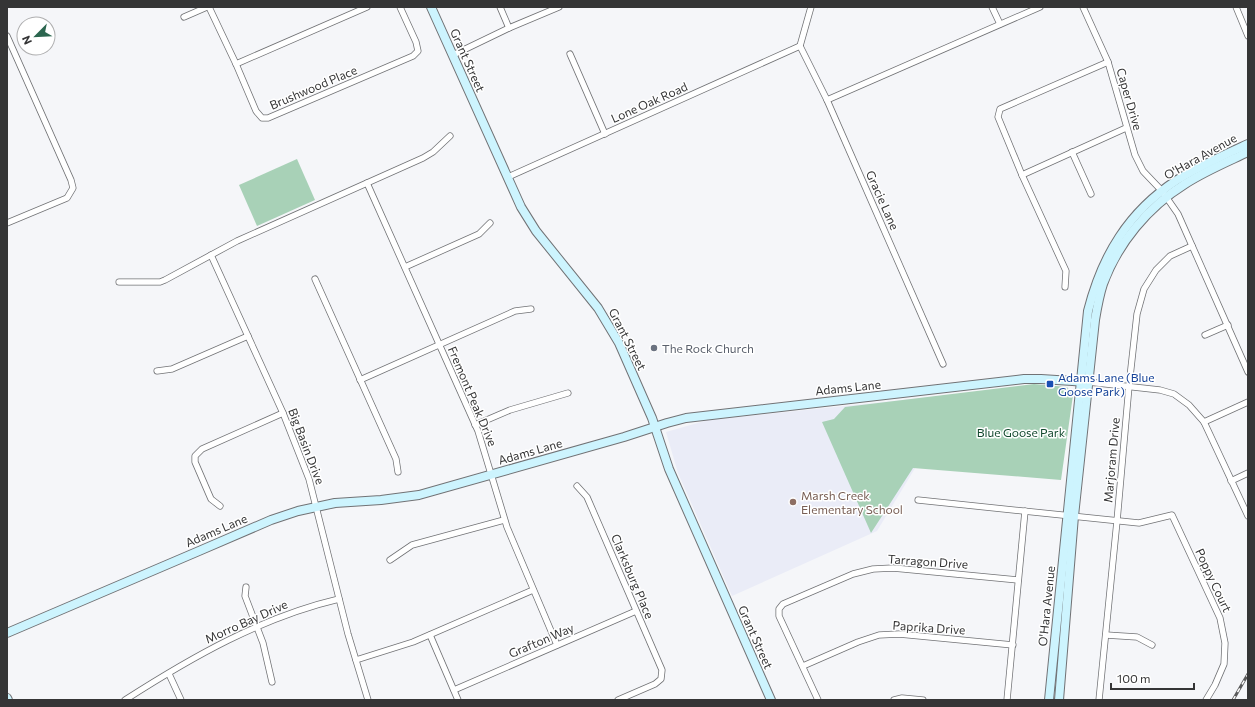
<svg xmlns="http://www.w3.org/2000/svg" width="1255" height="707" font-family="Commissioner,sans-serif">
  <rect width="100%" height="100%" fill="#f5f6f9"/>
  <polygon fill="#eaecf7" points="960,394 877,531 732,596 678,473 666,432 708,420"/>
  <g fill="#a8d1b7">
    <polygon points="297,159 315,200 257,226 239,185"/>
    <polygon points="1034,384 1067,387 1073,395 1061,480 913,468 871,533 822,422 834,419 845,407"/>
  </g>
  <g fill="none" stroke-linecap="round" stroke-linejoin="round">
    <g stroke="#717275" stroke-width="7">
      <g id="street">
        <polyline points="209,7 236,64 256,111 262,118 268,118 413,56 418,51 416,42 400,7"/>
        <polyline points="500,7 509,28"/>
        <polyline points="992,7 1000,24"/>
        <polyline points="1083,7 1108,62 1135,155 1143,171 1162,191 1178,214 1248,372"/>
        <polyline points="1236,7 1248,36"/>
        <polyline points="184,17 207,7"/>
        <polyline points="7,36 71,180 73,188 67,198 7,223"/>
        <polyline points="800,46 827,100 943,364"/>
        <polyline points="800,46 811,7"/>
        <polyline points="570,54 605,134"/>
        <polyline points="453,55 509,28 559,7"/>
        <polyline points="236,64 367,7"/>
        <polyline points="827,100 1040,7"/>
        <polyline points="1072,152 1091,194"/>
        <polyline points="1022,175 1126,128"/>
        <polyline points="508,177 800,46"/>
        <polyline points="367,183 478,431 507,527 557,645"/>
        <polyline points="211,255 283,413 309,479 348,634 368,700"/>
        <polyline points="405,267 479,234 490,223"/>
        <polyline points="315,279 396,459 398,472"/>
        <polyline points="119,282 160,282 165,280 237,241 423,158 433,152 450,136"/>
        <polyline points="1065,287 1066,271 1022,175 998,117 1000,109 1108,62"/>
        <polyline points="1205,335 1228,325"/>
        <polyline points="157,371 172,369 248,336"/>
        <polyline points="360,380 515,311 531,309"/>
        <polyline points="1088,382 1160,390 1174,394 1189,405 1204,422 1248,516"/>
        <polyline points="1204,422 1248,402"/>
        <polyline points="475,425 510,410 568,393"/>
        <polyline points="1231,481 1248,473"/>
        <polyline points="577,486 587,497 662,670 661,679 655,684 618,700"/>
        <polyline points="918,500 1139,523 1172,515 1220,618 1225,643 1224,664 1215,685 1206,700"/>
        <polyline points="220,506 211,499 195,462 195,456 202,449 283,413"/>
        <polyline points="390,560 412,545 504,520"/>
        <polyline points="246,587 245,596 263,643 272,682"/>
        <polyline points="430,635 458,700"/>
        <polyline points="1106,635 1137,637 1152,645"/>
        <polyline points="356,660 413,642 533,590"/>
        <polyline points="803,666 858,642 879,635 899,634 1013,645"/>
        <polyline points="169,674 181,700"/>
        <polyline points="454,690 636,611"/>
        <path d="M125,700C192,657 262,617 339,599"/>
        <polyline points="818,700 779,616 779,609 783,604 853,574 873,569 893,568 1018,580"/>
        <polyline points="894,700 902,698 923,700"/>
        <polyline points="1007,700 1025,511"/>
        <polyline points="1099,700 1117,521 1129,386 1137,314 1144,289 1156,270 1170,256 1192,246"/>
      </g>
    </g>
    <g stroke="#717275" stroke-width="10">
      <g id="secondary">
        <polyline points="431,7 521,207 536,231 598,308 619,343 652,418 669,469 771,700"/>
        <polyline points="7,633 199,551 271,520 298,511 335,503 381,500 419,495 624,437 667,423 686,418 1024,379 1041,379 1088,382"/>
        <polyline points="7,698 8,700"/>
        <path d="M1049,700L1088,311C1102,256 1128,212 1177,180C1199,166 1224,155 1248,144"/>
        <path d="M1059,700L1074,516L1095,320C1097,308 1099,296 1103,284C1118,243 1148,207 1185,184C1205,171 1227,162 1248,152"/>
      </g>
    </g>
    <use href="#street" stroke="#fff" stroke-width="5.5"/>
    <use href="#secondary" stroke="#cdf4fe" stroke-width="8"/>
    <g stroke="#5a5a5b" stroke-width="3">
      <polyline id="rail" points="1233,700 1248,674"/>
    </g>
    <use href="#rail" stroke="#fff" stroke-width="1.5" stroke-dasharray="4.5" stroke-linecap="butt"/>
  </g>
  <circle fill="#6b7280" stroke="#fff" stroke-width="1.5" cx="654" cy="348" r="4"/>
  <rect fill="#1a4fb4" stroke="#fff" stroke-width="1.5" x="1046" y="380" width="8" height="8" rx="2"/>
  <circle fill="#8d6e63" stroke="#fff" stroke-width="1.5" cx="793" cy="502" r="4"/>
  <g text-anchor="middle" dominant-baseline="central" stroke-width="3" stroke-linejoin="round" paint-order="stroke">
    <g font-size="12" fill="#353536" stroke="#fff">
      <text transform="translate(468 60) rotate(66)">Grant Street</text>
      <text transform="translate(313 87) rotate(-23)">Brushwood Place</text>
      <text transform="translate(1130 99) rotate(74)">Caper Drive</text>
      <text transform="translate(649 102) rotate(-24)">Lone Oak Road</text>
      <text transform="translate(1200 156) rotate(-29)">O'Hara Avenue</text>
      <text transform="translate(883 200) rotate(66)">Gracie Lane</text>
      <text transform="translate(628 339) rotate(63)">Grant Street</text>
      <text transform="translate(848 387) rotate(-6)">Adams Lane</text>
      <text transform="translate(473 396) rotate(67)">Fremont Peak Drive</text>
      <text transform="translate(307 446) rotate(69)">Big Basin Drive</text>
      <text transform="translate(530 451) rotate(-16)">Adams Lane</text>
      <text transform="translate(1111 460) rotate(-85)">Marjoram Drive</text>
      <text transform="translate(216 530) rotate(-23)">Adams Lane</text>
      <text transform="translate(928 561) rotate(4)">Tarragon Drive</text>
      <text transform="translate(633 576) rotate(67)">Clarksburg Place</text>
      <text transform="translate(1214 580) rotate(65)">Poppy Court</text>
      <text transform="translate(1046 606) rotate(-84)">O'Hara Avenue</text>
      <text transform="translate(246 621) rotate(-24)">Morro Bay Drive</text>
      <text transform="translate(929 627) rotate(4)">Paprika Drive</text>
      <text transform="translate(756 637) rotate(66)">Grant Street</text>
      <text transform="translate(541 640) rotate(-23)">Grafton Way</text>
    </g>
    <g font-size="12" fill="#5b616d" stroke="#fff" text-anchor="start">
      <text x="662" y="348">The Rock Church</text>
    </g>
    <g font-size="12" fill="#164399" stroke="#fff" text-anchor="start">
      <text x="1058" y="377">Adams Lane (Blue<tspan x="1058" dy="14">Goose Park)</tspan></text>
    </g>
    <g font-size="12" fill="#12492e" stroke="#fff">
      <text x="1021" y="432">Blue Goose Park</text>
    </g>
    <g font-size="12" fill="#785e54" stroke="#fff" text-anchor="start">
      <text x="801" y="495">Marsh Creek<tspan x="801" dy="14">Elementary School</tspan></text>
    </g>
  </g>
  <rect width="1255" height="707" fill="none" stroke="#353536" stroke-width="16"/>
  <g transform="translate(36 36) rotate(246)"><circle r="19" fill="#ffffff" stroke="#aeaeaf"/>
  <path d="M0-3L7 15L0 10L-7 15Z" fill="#2c664f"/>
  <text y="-6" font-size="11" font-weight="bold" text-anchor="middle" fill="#353536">N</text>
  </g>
  <path d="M1111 683v6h83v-6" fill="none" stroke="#353536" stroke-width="2"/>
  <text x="1117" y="683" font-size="12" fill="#353536" stroke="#ffffff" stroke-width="3" paint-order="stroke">100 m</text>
</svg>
